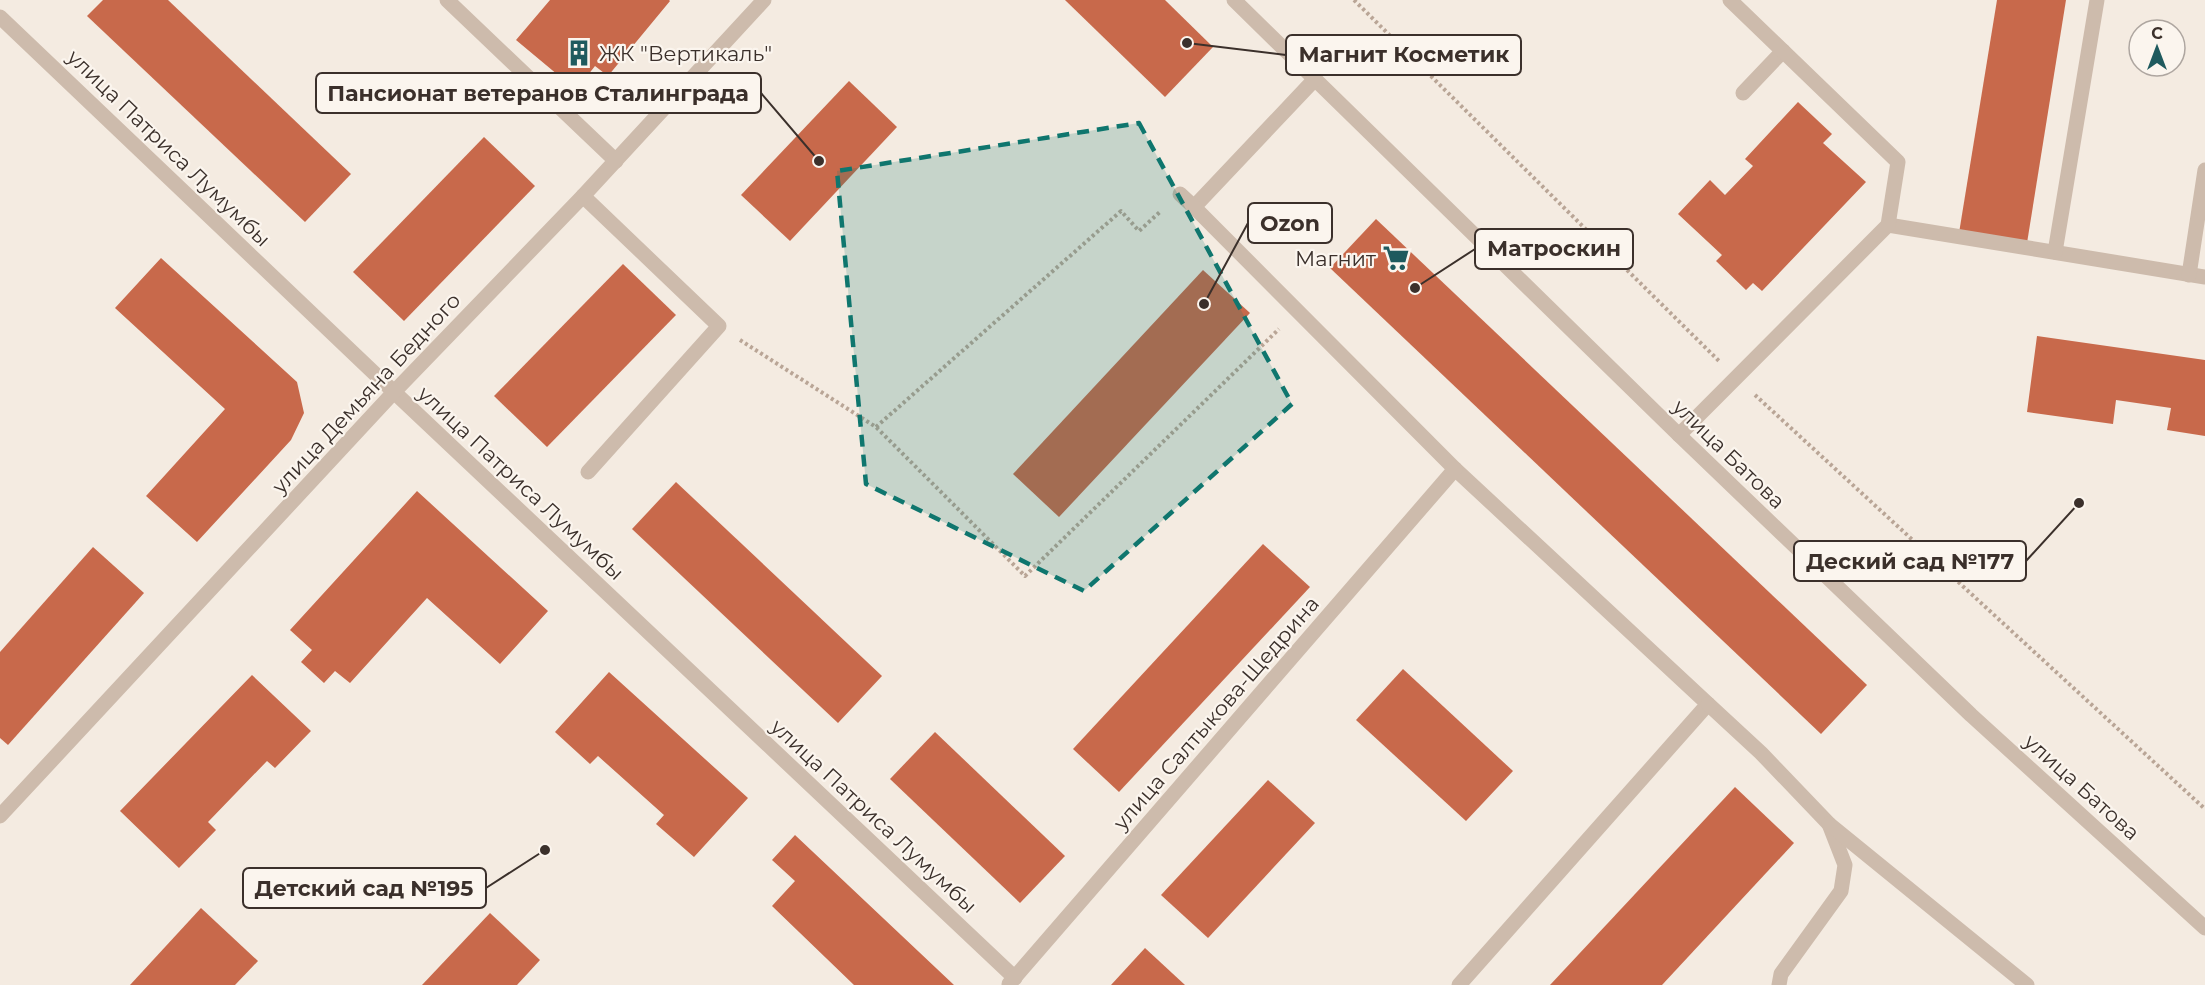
<svg xmlns="http://www.w3.org/2000/svg" width="2205" height="985" font-family="Montserrat,sans-serif">
  <rect width="100%" height="100%" fill="#f4ebe1"/>
  <g fill="#c8694b">
    <polygon points="103,0 168,0 351,174 305,222 87,16"/>
    <polygon points="550,0 669,0 670,1 608,76 595,66 576,90 516,40"/>
    <polygon points="1065,0 1165,0 1213,47 1165,97"/>
    <polygon points="1997,0 2066,0 2027,243 1959,233"/>
    <polygon points="849,81 897,127 790,241 741,195"/>
    <polygon points="1798,102 1832,134 1823,143 1866,182 1762,291 1753,283 1746,290 1716,261 1722,255 1678,214 1710,180 1725,195 1753,166 1745,159"/>
    <polygon points="484,137 535,186 404,321 353,272"/>
    <polygon points="1376,219 1867,685 1821,734 1330,268"/>
    <polygon points="161,258 297,382 304,413 291,440 197,542 146,496 225,409 115,308"/>
    <polygon points="623,264 676,315 547,447 494,396"/>
    <polygon points="1203,270 1250,313 1059,517 1013,474"/>
    <polygon points="2037,336 2205,360 2205,436 2167,430 2171,408 2116,400 2113,424 2027,412"/>
    <polygon points="676,482 882,676 838,723 632,529"/>
    <polygon points="417,491 548,611 500,664 427,598 350,683 335,671 324,683 301,662 312,650 290,630"/>
    <polygon points="1263,544 1310,587 1119,792 1073,749"/>
    <polygon points="93,547 144,593 8,745 0,738 0,652"/>
    <polygon points="1403,669 1513,771 1466,821 1356,720"/>
    <polygon points="609,672 748,798 694,857 656,824 664,815 598,756 590,764 555,732"/>
    <polygon points="252,675 311,731 275,768 267,761 208,822 216,830 179,868 120,811"/>
    <polygon points="935,732 1065,856 1020,903 890,779"/>
    <polygon points="1268,780 1315,823 1208,938 1161,895"/>
    <polygon points="1735,787 1794,843 1662,985 1550,985"/>
    <polygon points="795,835 954,985 854,985 772,906 795,881 772,860"/>
    <polygon points="201,908 258,961 235,985 130,985"/>
    <polygon points="490,913 540,960 517,985 422,985"/>
    <polygon points="1145,948 1185,985 1111,985"/>
  </g>
  <g fill="none" stroke-linecap="round" stroke-linejoin="round">
    <g stroke="#b9a596" stroke-width="4" stroke-dasharray="3 3" stroke-linecap="butt">
      <polyline points="1354,0 1719,361"/>
      <polyline points="740,340 876,427 1025,576 1279,329"/>
      <polyline points="1755,395 2205,809"/>
      <polyline points="876,427 1121,211 1139,231 1161,211"/>
    </g>
    <g stroke="#cdbbac" stroke-width="15">
      <polyline points="447,0 616,161"/>
      <polyline points="1234,0 1679,435 1971,715 2205,928"/>
      <polyline points="0,17 394,392 1015,978"/>
      <polyline points="1315,79 1194,207 1455,469 1708,704 1459,985"/>
      <polyline points="1743,93 1783,51"/>
      <polyline points="1180,194 1194,207"/>
      <polyline points="583,196 719,326 588,472"/>
      <polyline points="1888,225 2205,277"/>
      <polyline points="2055,252 2097,0"/>
      <polyline points="2189,275 2205,170"/>
      <polyline points="1679,435 1888,225 1898,162 1730,0"/>
      <polyline points="1708,704 1761,753 1829,824 1845,865 1841,891 1781,974 1779,985"/>
      <polyline points="0,816 394,392 583,196 764,0"/>
      <polyline points="1829,824 2027,985"/>
      <polyline points="1009,984 1455,469"/>
    </g>
  </g>
  <path fill="#0f766e" fill-opacity="0.2" stroke="#0f766e" stroke-width="4.5" stroke-dasharray="12 8" stroke-linejoin="round" d="M1139,123L1292,404L1084,591L866,484L837,171Z"/>
  <defs>
    <g id="building-bare" transform="scale(2.07)"><path d="M-4-6H4V6H1V3H-1V6H-4ZM-2.5-4.3h1.7v1.8h-1.7ZM.8-4.3h1.7v1.8H.8ZM-2.5-1h1.7V.8h-1.7ZM.8-1h1.7V.8H.8Z" fill="#1f5a5e" stroke="#fbf5ee" stroke-width="2.5" paint-order="stroke"/></g>
    <g id="supermarket-bare" transform="scale(2.07)"><path d="M-6-5.5h2.5l.6 2H6L4.5 2H-2.5L-4.4-4H-6ZM-1.5 3.2a1.3 1.3 0 1 0 .1 0ZM3 3.2a1.3 1.3 0 1 0 .1 0Z" fill="#1f5a5e" stroke="#fbf5ee" stroke-width="2.5" paint-order="stroke"/></g>
  </defs>
  <g fill-rule="evenodd">
    <use href="#building-bare" x="579" y="53"/>
    <use href="#supermarket-bare" x="1396" y="258"/>
  </g>
  <g text-anchor="middle" dominant-baseline="central" stroke-width="4.5" stroke-linejoin="round" paint-order="stroke">
    <g font-size="21" fill="#3b302b" stroke="#fbf5ee" text-anchor="start">
      <text x="599" y="53">ЖК "Вертикаль"</text>
      <text x="1376" y="258" text-anchor="end">Магнит</text>
    </g>
    <g font-size="21" fill="#3b302b" stroke="#fbf5ee">
      <text transform="translate(169 148) rotate(44)">улица Патриса Лумумбы</text>
      <text transform="translate(366 393) rotate(-47)">улица Демьяна Бедного</text>
      <text transform="translate(1729 454) rotate(44)">улица Батова</text>
      <text transform="translate(521 483) rotate(43)">улица Патриса Лумумбы</text>
      <text transform="translate(1216 713) rotate(-49)">улица Салтыкова-Щедрина</text>
      <text transform="translate(2082 787) rotate(42)">улица Батова</text>
      <text transform="translate(874 816) rotate(43)">улица Патриса Лумумбы</text>
    </g>
  </g>
  <path fill="none" stroke="#3b302b" stroke-width="2" d="M1187 43L1286 55M819 161L761 93M1204 304L1248 223M1415 288L1475 249M2079 503L2026 561M545 850L486 888"/>
  <g fill="#3b302b" stroke="#fbf5ee" stroke-width="2">
    <circle cx="1187" cy="43" r="6"/>
    <circle cx="819" cy="161" r="6"/>
    <circle cx="1204" cy="304" r="6"/>
    <circle cx="1415" cy="288" r="6"/>
    <circle cx="2079" cy="503" r="6"/>
    <circle cx="545" cy="850" r="6"/>
  </g>
  <g fill="#fbf5ee" stroke="#3b302b" stroke-width="2">
    <rect x="1286" y="35" width="235" height="40" rx="6"/>
    <rect x="316" y="73" width="445" height="40" rx="6"/>
    <rect x="1248" y="203" width="84" height="40" rx="6"/>
    <rect x="1475" y="229" width="158" height="40" rx="6"/>
    <rect x="1794" y="541" width="232" height="40" rx="6"/>
    <rect x="243" y="868" width="243" height="40" rx="6"/>
  </g>
  <g font-size="22" text-anchor="middle" font-weight="bold" fill="#3b302b">
    <text x="1404" y="62">Магнит Косметик</text>
    <text x="538" y="101">Пансионат ветеранов Сталинграда</text>
    <text x="1290" y="231">Ozon</text>
    <text x="1554" y="256">Матроскин</text>
    <text x="1910" y="569">Деский сад №177</text>
    <text x="364" y="896">Детский сад №195</text>
  </g>
  <g transform="translate(2157 48)"><circle r="28" fill="#fbf5ee" stroke="#aea6a0" stroke-width="1.5"/>
  <path d="M0-4.5L10 22L0 15L-10 22Z" fill="#1f5a5e"/>
  <text y="-9" font-size="16" font-weight="bold" text-anchor="middle" fill="#3b302b">С</text>
  </g>
</svg>
